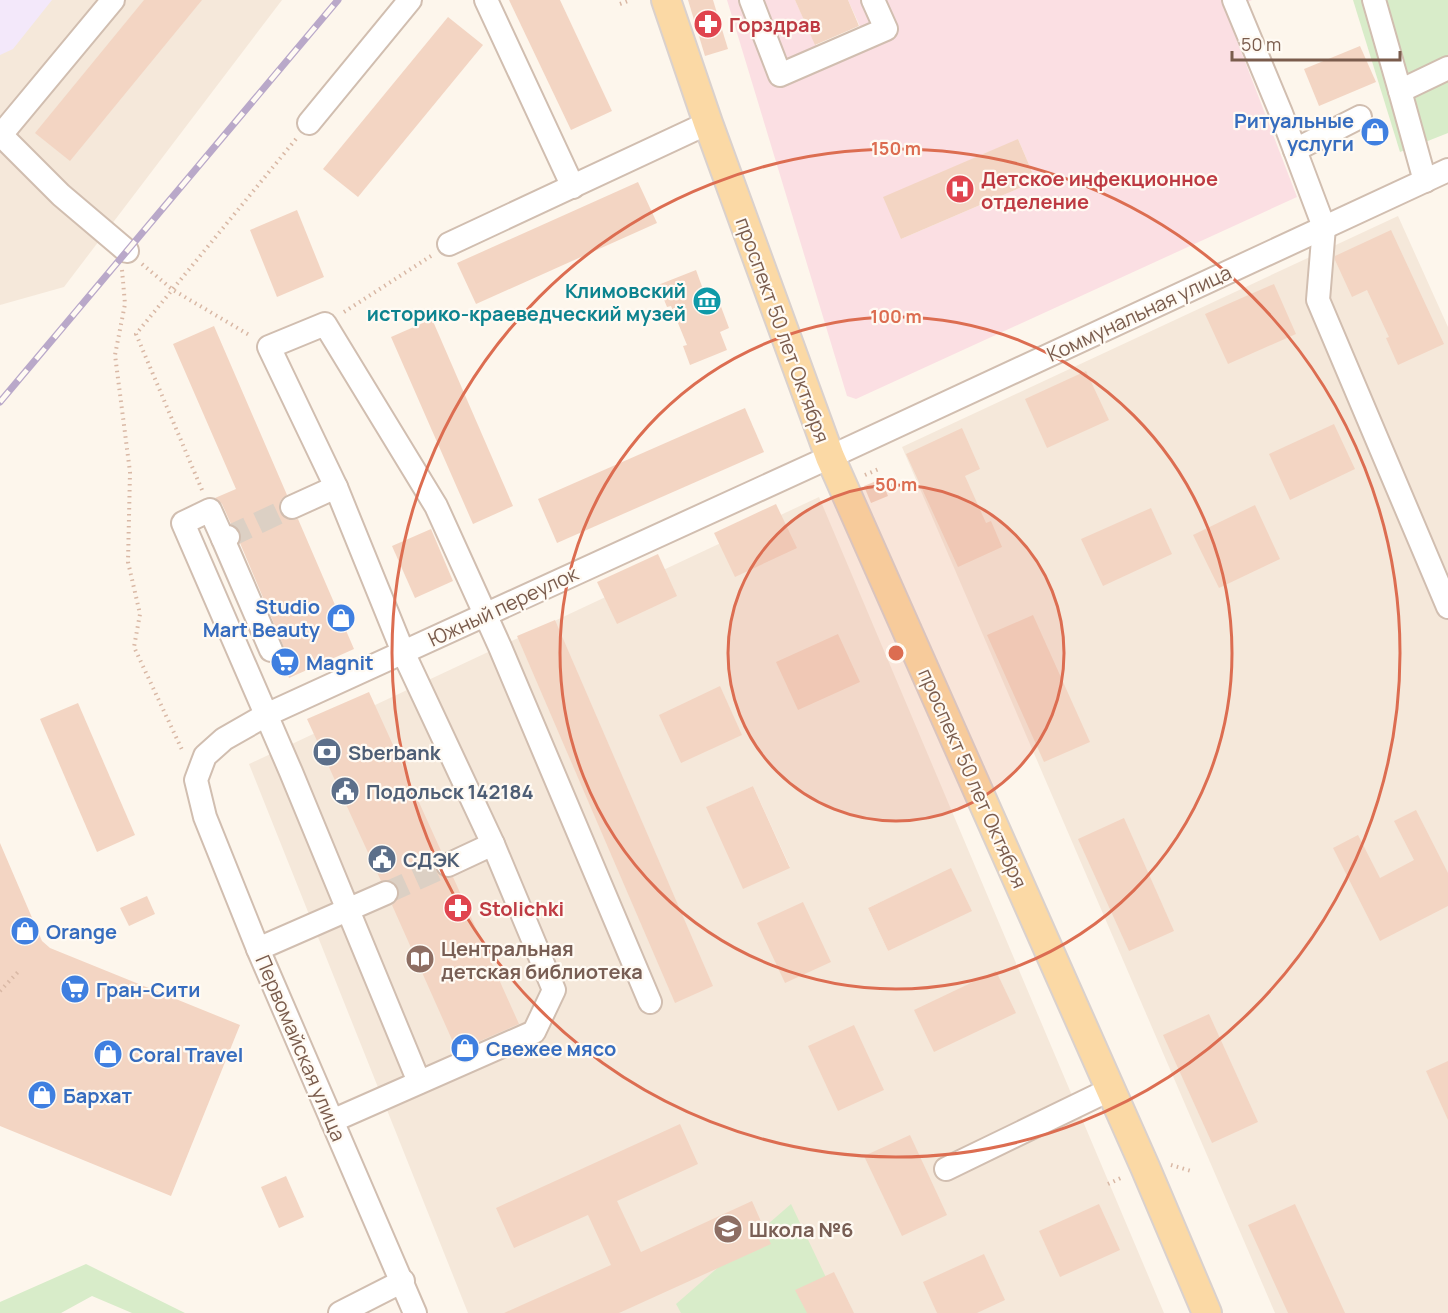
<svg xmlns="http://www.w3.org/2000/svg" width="1448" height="1313" font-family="Manrope,sans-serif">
  <rect width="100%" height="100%" fill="#fdf6ec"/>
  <g fill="#f5e8da" fill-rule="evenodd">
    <polygon points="0,0 282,0 64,287 0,305"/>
    <polygon points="1398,216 1448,327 1448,1313 1275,1313 902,447"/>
    <path d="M819,497L1164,1313H468L249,764ZM753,786L790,867L707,807ZM951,869L888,951L868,908Z"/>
  </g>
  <polygon fill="#f3e8fa" points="0,0 52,0 13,49 0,55"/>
  <path fill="#fbdfe3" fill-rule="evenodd" d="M727,0H795L818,50L862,31L848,0H1252L1226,12L1297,197L856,399L847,396ZM1018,139L1036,181L901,239Z"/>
  <g fill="#d8ecc9">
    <polygon points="1353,0 1448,0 1448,133 1400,152"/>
    <polygon points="791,1204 843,1313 681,1313 676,1304"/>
    <polygon points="86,1264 185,1313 132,1313 92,1296 61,1313 0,1313 0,1302"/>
  </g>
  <g fill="#f3d5c3">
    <polygon points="144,0 202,0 70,161 35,133"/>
    <polygon points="509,0 560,0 612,111 571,130"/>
    <polygon points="688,0 713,0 728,49 705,56"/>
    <polygon points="795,0 848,0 859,26 815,45"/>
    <polygon points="448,17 483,45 358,197 323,169"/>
    <polygon points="1360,46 1376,82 1319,106 1304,69"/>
    <polygon points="1018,139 1036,181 901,239 883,197"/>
    <polygon points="638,182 657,223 476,304 457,263"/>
    <polygon points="297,210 324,277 277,297 250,230"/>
    <polygon points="1391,230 1444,344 1398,365 1386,338 1389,337 1367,290 1352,297 1335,260 1335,256"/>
    <polygon points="696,270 704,292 714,288 729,328 720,332 727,350 690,365 683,346 687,345 671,306 667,307 658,285"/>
    <polygon points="1274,284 1296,334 1228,364 1205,314"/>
    <polygon points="432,319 513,506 473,524 391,337"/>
    <polygon points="214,326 287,495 281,500 279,506 280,512 285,518 291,520 298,519 354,649 289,678 281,659 284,652 283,645 240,543 241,538 240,531 231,524 222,504 215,498 236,489 173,344"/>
    <polygon points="1086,371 1109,420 1047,448 1025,399"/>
    <polygon points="745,408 764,452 557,543 538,499"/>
    <polygon points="1334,424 1355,469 1290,500 1269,454"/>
    <polygon points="962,428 980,469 965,476 986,523 991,521 1002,547 958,567 906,454"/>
    <polygon points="881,479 888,496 871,503 864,486"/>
    <polygon points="776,504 797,548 735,577 714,533"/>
    <polygon points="1255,505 1280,559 1219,588 1193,535"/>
    <polygon points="1151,508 1172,554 1103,586 1081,539"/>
    <polygon points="431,529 453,581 415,598 392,546"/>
    <polygon points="658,554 677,596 617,624 597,582"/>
    <polygon points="1033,615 1090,742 1044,762 987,635"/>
    <polygon points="555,620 713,986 675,1003 517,636"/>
    <polygon points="838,634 860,682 798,710 776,662"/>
    <polygon points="720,686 742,735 681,763 659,715"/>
    <polygon points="369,692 442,853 437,858 436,870 441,876 447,878 453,877 519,1024 457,1051 392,905 396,901 399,895 398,887 393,882 388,880 381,881 307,719"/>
    <polygon points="78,703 135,835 97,852 40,719"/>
    <polygon points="753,786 790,868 743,889 706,807"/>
    <polygon points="1416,810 1448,873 1448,906 1380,941 1333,848 1358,835 1380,878 1414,860 1394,821"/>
    <polygon points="1124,818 1174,931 1129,951 1078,839"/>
    <polygon points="0,843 42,941 50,948 240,1025 171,1196 0,1126"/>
    <polygon points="951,868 972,911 888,951 868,908"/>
    <polygon points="147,896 155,914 129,926 120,908"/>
    <polygon points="803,902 831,962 785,983 757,923"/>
    <polygon points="996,971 1016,1013 934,1052 914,1010"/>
    <polygon points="1209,1014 1258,1122 1212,1143 1163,1035"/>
    <polygon points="854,1025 884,1090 838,1111 808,1046"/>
    <polygon points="1448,1061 1448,1120 1426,1071"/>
    <polygon points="680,1124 698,1164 617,1201 641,1252 752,1201 771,1244 619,1313 504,1313 611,1265 588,1215 514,1248 496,1208"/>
    <polygon points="910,1135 947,1215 902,1236 864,1156"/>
    <polygon points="286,1176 304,1217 279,1228 261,1187"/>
    <polygon points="1099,1204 1120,1250 1060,1277 1039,1231"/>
    <polygon points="1295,1204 1345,1313 1288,1313 1248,1225"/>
    <polygon points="984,1254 1005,1300 977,1313 937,1313 923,1282"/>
    <polygon points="834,1272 854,1313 807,1313 795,1290"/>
  </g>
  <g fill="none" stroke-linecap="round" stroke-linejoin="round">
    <g stroke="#dcd0c4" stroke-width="22" stroke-dasharray="22 11" stroke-linecap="butt">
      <polyline points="228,537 292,507"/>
      <polyline points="386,893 448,865"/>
    </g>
    <g stroke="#d1beb0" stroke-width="26">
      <g id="minor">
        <polyline points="486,0 573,187"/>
        <polyline points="751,0 780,75 886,29 873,0"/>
        <polyline points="1234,0 1281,113 1324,227 1318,300 1448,607"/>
        <polyline points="1374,0 1400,91"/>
        <polyline points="309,123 410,0"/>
        <polyline points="0,136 113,0"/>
        <polyline points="2,136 61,195 127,251"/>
        <polyline points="1295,150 1360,117"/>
        <polyline points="1425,181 1400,91 1448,68"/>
        <polyline points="449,244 708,123"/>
        <polyline points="292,507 336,487"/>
        <polyline points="228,537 223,539 210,510 183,523 291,772 419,1082"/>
        <polyline points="223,539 271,650"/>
        <polyline points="448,865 493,844"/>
        <polyline points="258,949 386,893"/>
        <polyline points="332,1121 534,1032 554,990 493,844 403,652 336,487 269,347 325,324 436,506 500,647 650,1002"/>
        <polyline points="946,1169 1111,1089"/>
        <polyline points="340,1313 403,1281"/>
        <polyline points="415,1313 258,949 205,817 196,780 205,756 224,739 266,715 830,457 1448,170"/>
      </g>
    </g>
    <g stroke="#dad1cd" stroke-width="32">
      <polyline id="major" points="666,0 708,123 830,457 1145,1167 1207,1313"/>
    </g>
    <g stroke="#d9b8a5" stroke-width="4" stroke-dasharray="1.5 4.5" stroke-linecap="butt">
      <polyline points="620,4 631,0"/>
      <polyline points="142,264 173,290 251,336"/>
      <polyline points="122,270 125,304 115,355 130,472 128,562 140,614 134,647 183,752"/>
      <polyline points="344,312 431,256"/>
      <polyline points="865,475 881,468"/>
      <polyline points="202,490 136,334 296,139"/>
      <polyline points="0,991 18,972"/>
      <polyline points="1171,1165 1191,1171"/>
      <polyline points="1108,1184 1123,1177"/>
    </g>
    <use href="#minor" stroke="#fff" stroke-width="22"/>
    <use href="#major" stroke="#fbd9a5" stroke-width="28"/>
    <g stroke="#b9a8c9" stroke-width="7">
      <polyline id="rail" points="0,402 338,0"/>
    </g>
    <use href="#rail" stroke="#fffaf3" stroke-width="4.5" stroke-dasharray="14" stroke-linecap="butt"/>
  </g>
  <circle cx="896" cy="653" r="168" fill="#dc6d51" fill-opacity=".12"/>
  <g fill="none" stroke="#dc6d51" stroke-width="3">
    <circle cx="896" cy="653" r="168"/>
    <circle cx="896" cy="653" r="336"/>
    <circle cx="896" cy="653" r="504"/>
  </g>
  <defs>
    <g id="pharmacy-disc" transform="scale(1.5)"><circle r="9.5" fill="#e0444e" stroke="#fffaf3"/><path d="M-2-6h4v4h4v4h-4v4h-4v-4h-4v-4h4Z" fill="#fff"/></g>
    <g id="shop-disc" transform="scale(1.5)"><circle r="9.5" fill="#3f7fe0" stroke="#fffaf3"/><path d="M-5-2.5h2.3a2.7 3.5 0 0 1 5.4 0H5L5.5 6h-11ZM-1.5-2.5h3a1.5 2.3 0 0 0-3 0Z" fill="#fff"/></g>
    <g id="hospital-disc" transform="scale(1.5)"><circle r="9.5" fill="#e0444e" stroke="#fffaf3"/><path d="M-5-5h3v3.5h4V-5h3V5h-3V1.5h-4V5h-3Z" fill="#fff"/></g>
    <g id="museum-disc" transform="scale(1.5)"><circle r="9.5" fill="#0f9aa8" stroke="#fffaf3"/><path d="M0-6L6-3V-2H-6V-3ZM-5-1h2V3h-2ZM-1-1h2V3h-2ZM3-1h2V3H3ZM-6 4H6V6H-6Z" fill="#fff"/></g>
    <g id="supermarket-disc" transform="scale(1.5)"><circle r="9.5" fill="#3f7fe0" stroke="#fffaf3"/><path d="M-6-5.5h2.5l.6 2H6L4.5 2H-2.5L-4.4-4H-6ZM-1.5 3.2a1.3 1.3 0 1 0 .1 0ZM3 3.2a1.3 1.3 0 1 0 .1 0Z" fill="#fff"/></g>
    <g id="bank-disc" transform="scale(1.5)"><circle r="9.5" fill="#5c6f8a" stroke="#fffaf3"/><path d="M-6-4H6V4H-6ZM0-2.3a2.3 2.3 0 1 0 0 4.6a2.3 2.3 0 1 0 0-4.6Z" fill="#fff"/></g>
    <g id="civic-disc" transform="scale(1.5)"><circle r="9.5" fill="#5c6f8a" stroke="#fffaf3"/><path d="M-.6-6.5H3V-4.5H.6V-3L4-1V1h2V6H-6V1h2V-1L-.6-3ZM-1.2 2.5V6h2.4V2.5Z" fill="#fff"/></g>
    <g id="library-disc" transform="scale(1.5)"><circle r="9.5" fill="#8d6e63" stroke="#fffaf3"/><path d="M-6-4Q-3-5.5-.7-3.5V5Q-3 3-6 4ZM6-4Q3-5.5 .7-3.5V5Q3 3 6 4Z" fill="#fff"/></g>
    <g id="school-disc" transform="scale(1.5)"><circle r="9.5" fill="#8d6e63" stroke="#fffaf3"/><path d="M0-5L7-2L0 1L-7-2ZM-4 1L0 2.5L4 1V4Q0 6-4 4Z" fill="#fff"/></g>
  </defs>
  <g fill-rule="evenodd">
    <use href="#pharmacy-disc" x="708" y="24"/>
    <use href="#shop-disc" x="1375" y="132"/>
    <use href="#hospital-disc" x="960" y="189"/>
    <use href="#museum-disc" x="707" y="301"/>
    <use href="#shop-disc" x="341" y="618"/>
    <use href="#supermarket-disc" x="285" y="662"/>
    <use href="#bank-disc" x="327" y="752"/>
    <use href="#civic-disc" x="345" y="791"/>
    <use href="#civic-disc" x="382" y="859"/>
    <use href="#pharmacy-disc" x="458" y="908"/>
    <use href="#shop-disc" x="25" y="931"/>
    <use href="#library-disc" x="420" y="959"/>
    <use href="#supermarket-disc" x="75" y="989"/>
    <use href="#shop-disc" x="465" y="1048"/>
    <use href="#shop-disc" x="108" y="1054"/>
    <use href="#shop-disc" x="42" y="1095"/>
    <use href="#school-disc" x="728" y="1229"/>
  </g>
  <g text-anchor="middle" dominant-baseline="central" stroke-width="4.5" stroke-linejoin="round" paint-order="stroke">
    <g font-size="20" font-weight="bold" fill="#be3a42" stroke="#fffaf3" text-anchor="start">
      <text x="729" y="24">Горздрав</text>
      <text x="981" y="178">Детское инфекционное<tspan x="981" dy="23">отделение</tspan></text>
      <text x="479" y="908">Stolichki</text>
    </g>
    <g font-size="20" font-weight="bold" fill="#366cbe" stroke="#fffaf3" text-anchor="start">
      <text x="1354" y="120" text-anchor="end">Ритуальные<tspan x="1354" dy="23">услуги</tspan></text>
      <text x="320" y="606" text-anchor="end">Studio<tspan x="320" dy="23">Mart Beauty</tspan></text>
      <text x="306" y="662">Magnit</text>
      <text x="46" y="931">Orange</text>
      <text x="96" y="989">Гран-Сити</text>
      <text x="486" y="1048">Свежее мясо</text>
      <text x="129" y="1054">Coral Travel</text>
      <text x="63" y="1095">Бархат</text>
    </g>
    <g font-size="20" font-weight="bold" fill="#0d838f" stroke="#fffaf3" text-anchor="end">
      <text x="686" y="290">Климовский<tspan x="686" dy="23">историко-краеведческий музей</tspan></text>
    </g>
    <g font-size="20" fill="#7a5c4d" stroke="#fffaf3">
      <text transform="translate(1139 313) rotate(-25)">Коммунальная улица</text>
      <text transform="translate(783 330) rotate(70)">проспект 50 лет Октября</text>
      <text transform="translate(503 606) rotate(-25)">Южный переулок</text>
      <text transform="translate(973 778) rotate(66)">проспект 50 лет Октября</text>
      <text transform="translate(301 1048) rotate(67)">Первомайская улица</text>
    </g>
    <g font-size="20" font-weight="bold" fill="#4e5e75" stroke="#fffaf3" text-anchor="start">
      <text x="348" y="752">Sberbank</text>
      <text x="366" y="791">Подольск 142184</text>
      <text x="403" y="859">СДЭК</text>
    </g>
    <g font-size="20" font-weight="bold" fill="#785e54" stroke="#fffaf3" text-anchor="start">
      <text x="441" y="948">Центральная<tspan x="441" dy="23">детская библиотека</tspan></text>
      <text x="749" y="1229">Школа №6</text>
    </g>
  </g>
  <circle cx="896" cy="653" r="9" fill="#dc6d51" stroke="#fffaf3" stroke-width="3"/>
  <g font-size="18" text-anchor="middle" font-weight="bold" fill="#dc6d51" stroke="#fffaf3" stroke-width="4.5" stroke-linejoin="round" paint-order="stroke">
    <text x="896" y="155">150 m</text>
    <text x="896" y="323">100 m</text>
    <text x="896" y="491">50 m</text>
  </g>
  <path d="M1232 51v9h168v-9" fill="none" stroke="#7a5c4d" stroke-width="3"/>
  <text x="1241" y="51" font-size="18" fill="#7a5c4d" stroke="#fffaf3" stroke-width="4.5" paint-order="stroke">50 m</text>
</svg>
